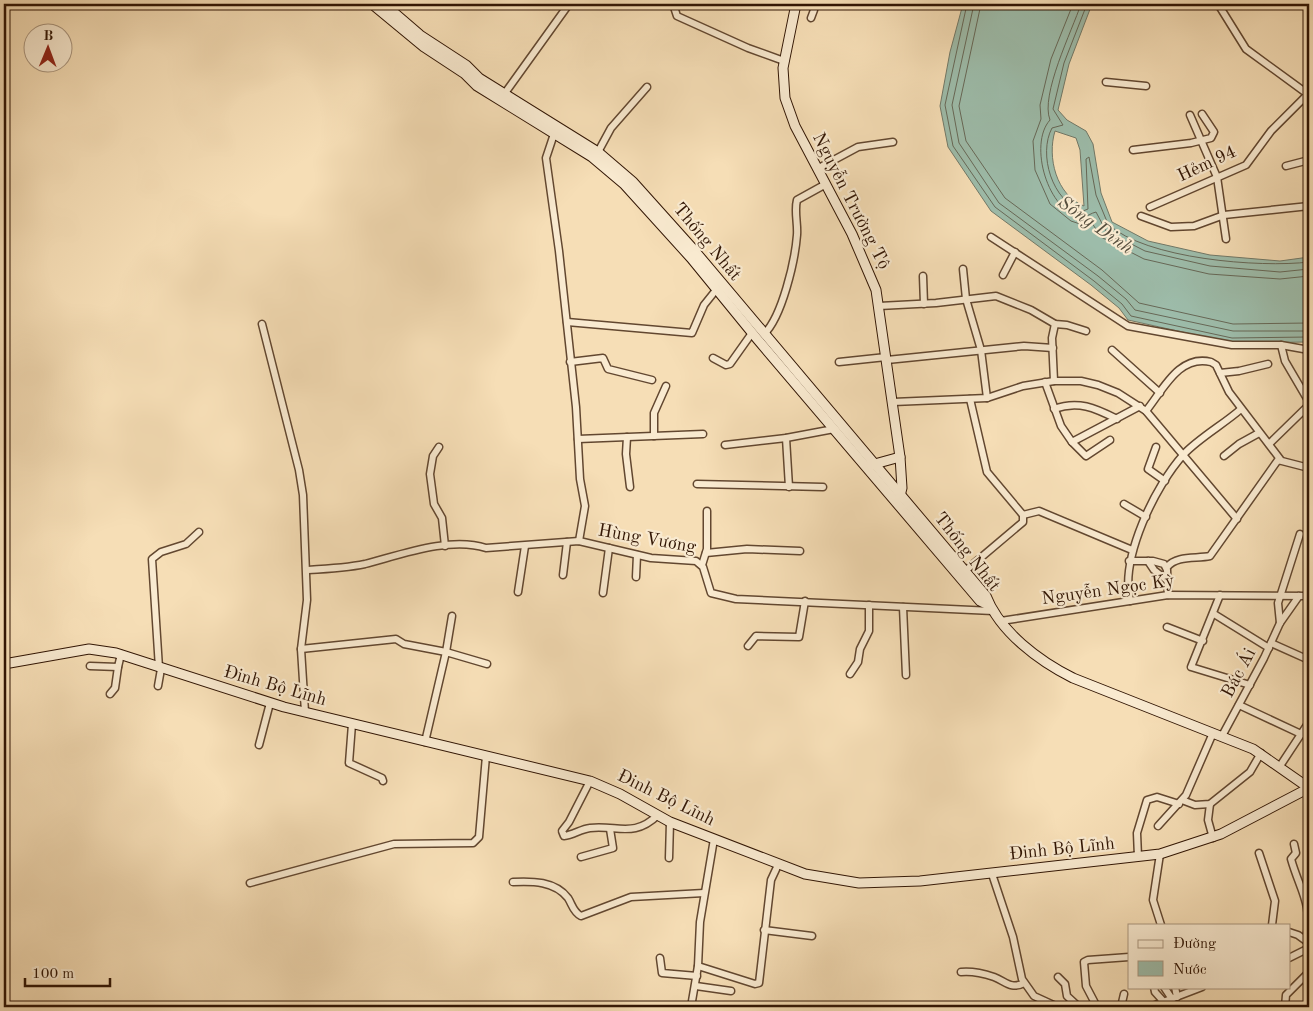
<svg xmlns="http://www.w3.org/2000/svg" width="1313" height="1011" font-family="'Old Standard TT',serif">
  <rect width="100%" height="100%" fill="#f6deb6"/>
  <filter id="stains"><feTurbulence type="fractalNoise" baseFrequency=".004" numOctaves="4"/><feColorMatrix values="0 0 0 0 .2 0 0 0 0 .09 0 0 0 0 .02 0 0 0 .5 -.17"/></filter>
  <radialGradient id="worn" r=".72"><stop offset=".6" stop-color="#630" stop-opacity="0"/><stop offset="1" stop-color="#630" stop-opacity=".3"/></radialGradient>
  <path fill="#9dbcaa" stroke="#727968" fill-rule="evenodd" d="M963,4H1092L1069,64L1058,110L1067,120L1086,131L1093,144L1101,193L1112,222L1148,241L1210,255L1280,261L1309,257V342L1232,343L1128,320L1119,308L1091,285L991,211L948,147L940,106L950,52ZM1055,131L1076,138L1080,150L1084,206C1056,195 1047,157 1055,131Z"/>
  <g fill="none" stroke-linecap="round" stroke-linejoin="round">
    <g stroke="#676857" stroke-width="1">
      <polyline points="967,4 945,105 953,146 995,207 1094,281 1122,304 1131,316 1232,338 1309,337"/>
      <polyline points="974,4 952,105 959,143 999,203 1098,276 1126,299 1135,310 1233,331 1309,331"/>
      <polyline points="981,4 959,106 966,141 1005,198 1102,270 1139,303 1233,324 1309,323"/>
      <polyline points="1073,4 1051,59 1040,105 1041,119 1033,141 1035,170 1050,204 1071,221 1080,224 1092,223 1101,237 1144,259 1209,274 1280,279 1309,276"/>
      <path d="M1081,4C1072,31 1040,95 1050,120C1028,144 1048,213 1082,217C1087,217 1091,213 1096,212L1106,231L1145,251L1210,266L1280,272L1309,269"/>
      <path d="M1087,4L1064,63L1053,109L1063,125L1052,128C1038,154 1052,202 1083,211L1088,209L1086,159L1089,157L1096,195L1108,224C1145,259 1260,268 1309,262"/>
    </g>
    <g stroke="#624730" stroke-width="9">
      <g id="street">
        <polyline points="673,4 677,16 748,48 784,61"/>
        <polyline points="1218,4 1246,49 1309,95"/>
        <polyline points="811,18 814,10 811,4"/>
        <polyline points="1106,82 1146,86"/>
        <polyline points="505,93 569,4"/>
        <polyline points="1190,115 1217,177 1226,239"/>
        <polyline points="554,134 546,158 559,251 576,407 580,479 585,506 579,541"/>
        <polyline points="1133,150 1191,143 1211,138 1214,132 1202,114"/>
        <polyline points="598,152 611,128 647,87"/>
        <polyline points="1286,166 1309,160"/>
        <polyline points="817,169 858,147 893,142"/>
        <polyline points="1150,207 1246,165 1271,131 1308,94"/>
        <polyline points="1141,216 1171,227 1194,226 1224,215 1309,206"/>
        <polyline points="991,237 1128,326 1232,345 1281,345 1309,350"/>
        <polyline points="963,269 966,299 981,350 987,398"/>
        <polyline points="1003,275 1015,252"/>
        <polyline points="923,276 924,304"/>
        <polyline points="879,306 936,303 996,296 1031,310 1055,324 1067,325 1086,331"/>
        <polyline points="567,322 692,333 704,305 716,290"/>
        <polyline points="262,324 299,470 303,495 307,600 301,649 305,712"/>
        <path d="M764,334C782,317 795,261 797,235C798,224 794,211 797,200L826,184"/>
        <polyline points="1281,345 1285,361 1309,402"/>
        <polyline points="1112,350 1160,393"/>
        <polyline points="713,358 726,365 730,364 752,333"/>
        <polyline points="887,360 1024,346 1053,348"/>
        <polyline points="570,362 603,358 608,369 652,380"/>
        <polyline points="839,362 886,357"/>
        <polyline points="1220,373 1239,371 1268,364"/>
        <polyline points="1054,381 1052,338 1055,324"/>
        <polyline points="1045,382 1061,426 1072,442 1140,406"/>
        <polyline points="893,402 987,398 1023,386 1054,381 1081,381 1098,385 1118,393 1146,411 1237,519"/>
        <path d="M1054,409C1078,400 1095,408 1117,419"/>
        <path d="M1146,411C1163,390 1179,354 1211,362L1216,365L1229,392L1280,459"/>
        <polyline points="654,436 654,413 666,386"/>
        <polyline points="627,437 626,454 630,487"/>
        <polyline points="786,438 789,487"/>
        <polyline points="578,439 703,434"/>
        <polyline points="1072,442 1086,456 1110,440"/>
        <polyline points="1269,444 1309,405"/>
        <polyline points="725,445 786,438 834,429"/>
        <polyline points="439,447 433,456 430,474 434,504 442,518 445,546"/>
        <polyline points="1156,447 1148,469 1165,481"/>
        <polyline points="1224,456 1239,444 1259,433"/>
        <polyline points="697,484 823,487"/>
        <polyline points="1124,504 1146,517"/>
        <polyline points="1023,515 1039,511 1132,550"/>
        <polyline points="706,553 747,549 800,551"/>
        <polyline points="1129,561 1153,561 1164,564 1167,570 1168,595"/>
        <polyline points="1148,561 1154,570 1168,581"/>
        <polyline points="702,565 707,549 707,511"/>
        <path d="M1167,567C1177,555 1196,559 1210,556L1278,460L1309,468"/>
        <path d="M307,570C326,569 346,568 365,564C400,555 450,536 486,548L579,541L651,558L696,561L703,567L711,593L736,599L993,611"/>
        <polyline points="965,571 1023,522 1023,515 987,472 970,399"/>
        <polyline points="563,575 567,542"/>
        <polyline points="636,577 637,555"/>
        <polyline points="518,592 525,546"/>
        <polyline points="603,593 609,548"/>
        <polyline points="1220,595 1191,667 1250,685"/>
        <path d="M1130,601C1120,558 1155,486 1184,454C1199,438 1224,424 1241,409"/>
        <polyline points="903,607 906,675"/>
        <polyline points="1214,614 1269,648"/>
        <polyline points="1001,621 1168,595 1309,596"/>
        <polyline points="1280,623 1278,603 1300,534"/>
        <polyline points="1167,627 1203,641"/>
        <polyline points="1271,643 1309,660"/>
        <polyline points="748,646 756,636 799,637 805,601"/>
        <polyline points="301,649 396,639 404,644 446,652 452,616"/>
        <polyline points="90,666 118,667 121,654"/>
        <polyline points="159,668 152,559 161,552 186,544 199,532"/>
        <polyline points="850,674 858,662 860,649 869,631 869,605"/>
        <polyline points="158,686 161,669"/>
        <polyline points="110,694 115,688 118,667"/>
        <polyline points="1239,705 1301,734"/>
        <polyline points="352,724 349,763 382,778 383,781"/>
        <polyline points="1222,736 1264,658 1280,623 1299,596"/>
        <polyline points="425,742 446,652 487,664"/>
        <polyline points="259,745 270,703"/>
        <polyline points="1280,766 1309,722"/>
        <path d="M590,781L569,822L562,831L564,836C573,835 581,829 590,828C618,825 634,838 658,815"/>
        <polyline points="1182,800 1195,805 1210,804 1250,772 1261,753"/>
        <polyline points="1210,804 1208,820 1213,838"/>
        <polyline points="1158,826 1186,795 1213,733"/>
        <path d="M1294,844L1296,853L1291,859C1300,891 1313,903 1306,940"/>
        <polyline points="1259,853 1275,901 1272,925"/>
        <polyline points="1160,854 1153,900 1161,925"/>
        <polyline points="581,857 613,848 610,829"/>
        <polyline points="1138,857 1137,833 1147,800 1157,797 1179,804"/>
        <polyline points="669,858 670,822"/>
        <polyline points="992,874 1013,937 1022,979 1034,996 1058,1007"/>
        <path d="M513,882C532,881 555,881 568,898C572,904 573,912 581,916L631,897L704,893"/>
        <polyline points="250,883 394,844 473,843 479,837 486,756"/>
        <polyline points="764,930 812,936"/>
        <polyline points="1289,932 1298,935 1309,943"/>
        <polyline points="660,958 662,973 697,976"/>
        <polyline points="1289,958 1309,948"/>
        <polyline points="698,966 755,984 759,983 771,880 778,865"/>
        <path d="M961,972C971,971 985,974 994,977C1005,981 1011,990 1024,983"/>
        <polyline points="1058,977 1065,984 1067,996 1079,1007"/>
        <polyline points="696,986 731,991"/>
        <polyline points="1154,987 1155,992 1164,1002"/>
        <polyline points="1164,987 1172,999"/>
        <polyline points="1175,987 1177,997"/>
        <polyline points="691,1007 698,966 700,922 714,839"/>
        <polyline points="1097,1007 1086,986 1084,962 1088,960 1129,957"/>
        <polyline points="1121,1007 1124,994"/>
        <polyline points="1150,1007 1202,987"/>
        <polyline points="1285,1007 1286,995 1309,972"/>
      </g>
    </g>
    <g stroke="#311504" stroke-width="11">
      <g id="secondary">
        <polyline points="372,4 424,47 465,74 477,86 592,157 624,184 691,258 758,340 980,601 990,606"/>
        <path d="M384,4L420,35L466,65L479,78L598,152L633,182L694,250L986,596C1000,632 1039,661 1073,678L1253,749L1309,788"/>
        <polyline points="796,4 783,68 785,98 795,126 852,234 876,290 900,457 902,488 900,496"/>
        <polyline points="871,465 900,457"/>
        <polyline points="4,664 89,649 116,653 284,707 590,781 620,794 670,822 805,874 859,883 920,881 1160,854 1221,834 1309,788"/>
      </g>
    </g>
    <use href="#street" stroke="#f9ead0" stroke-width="6"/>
    <use href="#secondary" stroke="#f9ead0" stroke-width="9"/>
  </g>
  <g text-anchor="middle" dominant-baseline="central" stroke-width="4.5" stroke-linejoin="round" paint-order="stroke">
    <g font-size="18" fill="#311504" stroke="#f9ead0">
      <text transform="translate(1207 164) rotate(-25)">Hẻm 94</text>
      <text transform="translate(851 201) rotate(63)">Nguyễn Trường Tộ</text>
      <text transform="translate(707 242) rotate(50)">Thống Nhất</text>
      <text transform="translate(647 539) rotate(10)">Hùng Vương</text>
      <text transform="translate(967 552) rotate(52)">Thống Nhất</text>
      <text transform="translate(1108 590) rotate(-8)">Nguyễn Ngọc Kỳ</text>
      <text transform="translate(1239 673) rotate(-62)">Bác Ái</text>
      <text transform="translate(275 686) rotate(16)">Đinh Bộ Lĩnh</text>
      <text transform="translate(666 798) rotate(26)">Đinh Bộ Lĩnh</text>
      <text transform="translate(1062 849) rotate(-6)">Đinh Bộ Lĩnh</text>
    </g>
    <g font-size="19" font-style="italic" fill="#574f3e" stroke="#f9ead0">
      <text transform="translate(1095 226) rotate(35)">Sông Dinh</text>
    </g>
  </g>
  <rect width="1313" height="1011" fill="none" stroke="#f6deb6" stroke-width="20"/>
  <rect x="5" y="5" width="1303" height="1001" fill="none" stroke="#311504" stroke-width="2.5"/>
  <rect x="10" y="10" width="1293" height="991" fill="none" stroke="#311504"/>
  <rect x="1128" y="924" width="162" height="65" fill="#f9ead0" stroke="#a9957e"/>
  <rect x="1138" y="940" width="25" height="8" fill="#f9ead0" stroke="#a9957e"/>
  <text x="1173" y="948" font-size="15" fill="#311504">Đường</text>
  <rect x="1138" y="961" width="25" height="15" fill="#9dbcaa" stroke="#a9957e"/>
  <text x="1173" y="974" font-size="15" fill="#311504">Nước</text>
  <g transform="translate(48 48) rotate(1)"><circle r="24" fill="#f9ead0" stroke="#a9957e"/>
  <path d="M0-4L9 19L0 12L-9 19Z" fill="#8f2418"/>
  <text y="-8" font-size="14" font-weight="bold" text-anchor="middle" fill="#311504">B</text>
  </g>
  <path d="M25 978v8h85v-8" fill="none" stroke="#311504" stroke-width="2.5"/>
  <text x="32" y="978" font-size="15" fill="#311504" stroke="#f9ead0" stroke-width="4" paint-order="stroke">100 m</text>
  <rect width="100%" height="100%" filter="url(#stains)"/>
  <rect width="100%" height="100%" fill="url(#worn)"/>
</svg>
